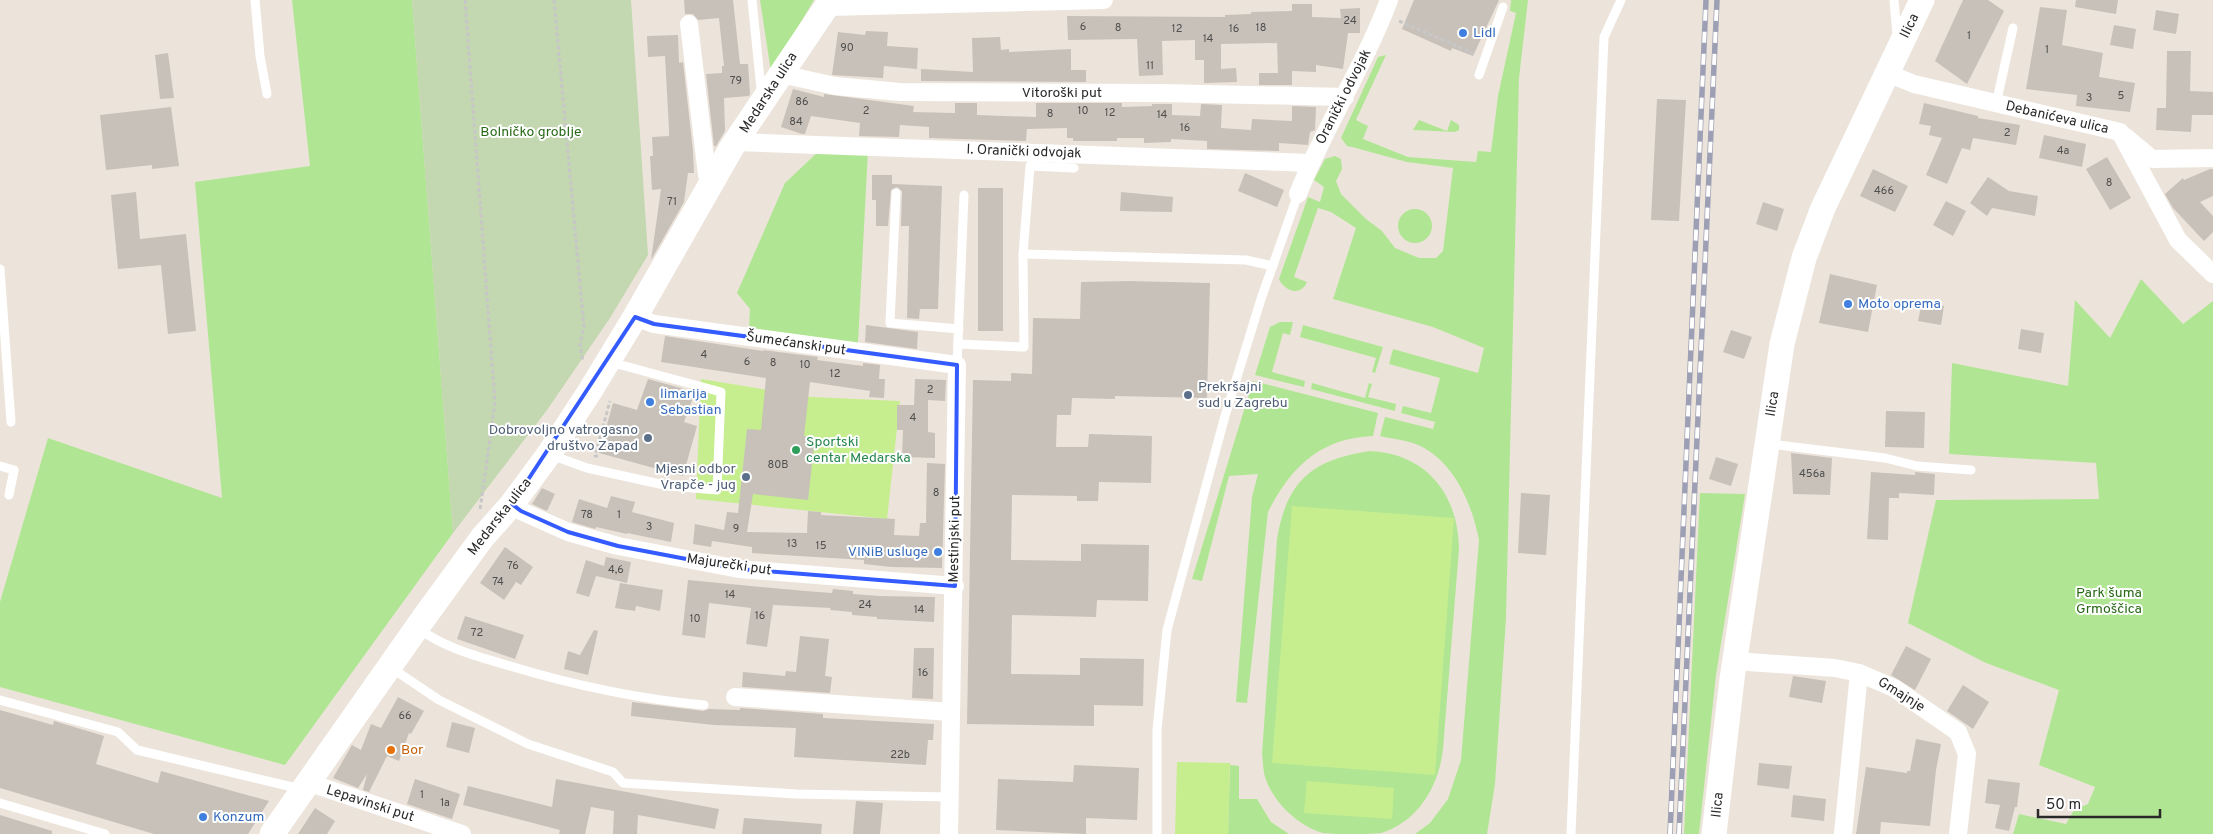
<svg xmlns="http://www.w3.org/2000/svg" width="2213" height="834" font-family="Overpass,sans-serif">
  <rect width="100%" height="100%" fill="#ece4da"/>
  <g fill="#b0e693">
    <polygon points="292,0 412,0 453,533 285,765 0,687 0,602 48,438 222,498 195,182 310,166"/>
    <polygon points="760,0 814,0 771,72"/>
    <path d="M1511,0H1528L1519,78L1506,618L1495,784L1487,834H1415L1430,823L1448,799L1461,760L1479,540C1472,504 1454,461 1418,445C1407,440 1392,439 1380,436L1385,417L1433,429L1435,422L1401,413L1403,406L1431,413L1440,378L1389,364L1393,349L1478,373L1484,348L1433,327L1333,299L1356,228L1331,212L1318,208L1294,277L1307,282C1301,297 1284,291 1279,279L1308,197L1320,202L1324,187L1314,180L1325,159L1335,156L1341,159L1342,169L1336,181L1341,194L1366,219L1382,231L1395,248L1419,258H1436L1443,251L1453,168L1407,162L1352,147L1347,146L1341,138L1378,57L1386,55L1356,120L1368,126L1363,139L1408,157L1476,162L1478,151L1491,152L1498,96L1516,13L1510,11Z"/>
    <polygon points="1419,120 1447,131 1451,120 1459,125 1459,130 1455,132 1413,130"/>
    <polygon points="821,149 868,150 858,343 749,328 750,309 737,293 785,183"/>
    <circle cx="1415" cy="226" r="17"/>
    <polygon points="2141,279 2183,324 2213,301 2213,834 2013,834 2019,814 2066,824 2074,810 2088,804 2095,787 2039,765 2059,690 1986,663 1908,623 1936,500 2099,499 2096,463 1949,454 1952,363 2068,386 2075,300 2110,338"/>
    <polygon points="1280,322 1293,322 1290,335 1283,333 1272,372 1305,381 1304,387 1255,375 1270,327"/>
    <polygon points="1303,325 1383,347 1375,373 1372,372 1376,358 1300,337"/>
    <path d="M1253,381L1378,413L1373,436C1320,438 1291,467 1268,512L1247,703L1236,702L1252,497L1258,474L1229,476L1202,581L1192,579Z"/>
    <polygon points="1312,383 1365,398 1369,383 1372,384 1368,397 1396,404 1395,411 1311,389"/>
    <path d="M1370,451C1427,454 1458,494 1459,549L1443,749C1439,786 1418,822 1381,833C1372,834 1360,834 1350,834C1342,834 1331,834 1323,833C1298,826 1273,802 1265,777C1263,770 1263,761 1262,754L1277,539C1287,480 1312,460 1370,451Z"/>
    <polygon points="1700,493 1745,494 1716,675 1699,834 1684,834"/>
    <polygon points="1230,765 1239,766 1239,799 1257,799 1271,822 1289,834 1228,834"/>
  </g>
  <polygon fill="#c3d7b0" points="412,0 631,0 648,255 610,318 547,410 453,533"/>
  <g fill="#c6ee8e">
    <polygon points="701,379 811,397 900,401 887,519 696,499"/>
    <polygon points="1292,506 1454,518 1435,775 1272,763"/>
    <polygon points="1177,762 1230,763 1228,834 1175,834"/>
    <polygon points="1307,781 1394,788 1392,819 1304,813"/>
  </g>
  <g fill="#c7c1ba">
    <polygon points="684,0 733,0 740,64 748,64 750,94 749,96 724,98 725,131 716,146 714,146 706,74 722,73 722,66 724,66 719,18 698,20 693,14 685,14"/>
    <polygon points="1414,0 1499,0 1473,56 1452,48 1451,51 1402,29"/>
    <polygon points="1963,0 1988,0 2004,11 1967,84 1935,61"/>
    <polygon points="2076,0 2118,0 2116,14 2075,7"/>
    <polygon points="1292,4 1312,4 1312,17 1341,18 1340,9 1360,8 1360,33 1348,33 1343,69 1316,65 1316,72 1292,71 1292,85 1259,85 1259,73 1278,73 1277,43 1221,44 1221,69 1236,68 1237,82 1204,83 1204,60 1195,60 1195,40 1162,41 1163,75 1139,76 1137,39 1068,40 1067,16 1225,17 1225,15 1251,14 1251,12 1292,11"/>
    <polygon points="2040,7 2067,10 2062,45 2103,53 2099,77 2135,83 2130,112 2076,106 2077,95 2026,89"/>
    <polygon points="2156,10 2179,14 2176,34 2153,30"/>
    <polygon points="2114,25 2136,29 2133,49 2110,45"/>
    <polygon points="866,31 888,32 887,46 918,48 917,69 884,66 883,78 832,75 838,32 865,35"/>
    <polygon points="678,35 679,63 683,62 693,151 694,173 688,173 684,202 651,260 661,189 652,190 650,156 653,156 652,137 669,136 669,130 665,56 648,57 647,36"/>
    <polygon points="1000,37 1001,50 1009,49 1009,52 1071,49 1071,70 1086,70 1086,82 921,81 921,69 973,72 972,38"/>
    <polygon points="2167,51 2191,51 2190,91 2213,92 2213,115 2192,115 2191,132 2156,130 2157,108 2166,108"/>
    <polygon points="168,53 174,98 160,99 155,55"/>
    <polygon points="793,89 824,97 824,94 914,106 913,112 955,113 955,103 977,103 977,115 1036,117 1036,103 1122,103 1122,107 1152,106 1152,104 1172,104 1172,115 1200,116 1201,104 1222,105 1221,128 1251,130 1252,119 1292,121 1292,106 1316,107 1315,130 1310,132 1308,145 1279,143 1279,151 1207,149 1207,141 1171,139 1171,142 1144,143 1144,138 1117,138 1117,141 1073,141 1073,138 1067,138 1067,128 1027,129 1026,141 929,138 929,127 900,125 899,137 859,136 860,123 811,116 805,134 802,134 781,127"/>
    <polygon points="1657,99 1686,100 1679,221 1651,220"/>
    <polygon points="1924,103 1978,116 1978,118 2020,125 2016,145 1973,138 1970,150 1962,148 1947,184 1926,175 1942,138 1929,135 1931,126 1919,124"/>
    <polygon points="171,107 179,166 152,169 152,165 106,170 100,115"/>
    <polygon points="2044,135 2086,144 2082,167 2039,158"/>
    <polygon points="2107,157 2131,198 2110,210 2086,169"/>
    <polygon points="1873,169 1908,186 1895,212 1860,196"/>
    <polygon points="2210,169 2213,169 2213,196 2200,202 2213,216 2213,232 2204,241 2173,208 2165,194 2183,178 2184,180"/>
    <polygon points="1245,173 1284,190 1277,207 1238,191"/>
    <polygon points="872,175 892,175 892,184 942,186 938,309 920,309 919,319 907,318 909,226 901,226 902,191 897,187 891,190 888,226 876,226 876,200 872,200"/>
    <polygon points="1988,177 2009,191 2038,196 2035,216 1992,208 1987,216 1970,203"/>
    <rect x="978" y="188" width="25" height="143"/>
    <polygon points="136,192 140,239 186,234 196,331 168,334 161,265 118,269 111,195"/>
    <polygon points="1121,192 1173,197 1172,212 1120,211"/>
    <polygon points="1946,201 1966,211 1953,236 1933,225"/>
    <polygon points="1763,202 1784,209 1777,231 1756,224"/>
    <polygon points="1830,274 1877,285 1868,332 1819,323"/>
    <polygon points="1129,281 1210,283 1207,398 1115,396 1115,399 1072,398 1071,415 1057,415 1056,447 1088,447 1089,434 1152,436 1151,483 1099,482 1098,501 1077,501 1077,496 1012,495 1011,560 1081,561 1081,544 1149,545 1148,601 1097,600 1096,617 1012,615 1011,674 1080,675 1080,658 1144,659 1143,706 1094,705 1094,726 967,724 973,380 1011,381 1011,373 1032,374 1033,318 1080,319 1081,282"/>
    <polygon points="1922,302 1944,306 1941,325 1918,321"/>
    <polygon points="866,325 918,332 917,349 865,342"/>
    <polygon points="2021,329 2044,333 2041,353 2018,349"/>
    <polygon points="1731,330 1752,337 1744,359 1723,352"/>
    <polygon points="665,336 763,351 763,350 818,357 817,360 863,366 863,363 880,365 879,379 885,379 884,398 869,397 870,391 810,382 804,436 815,437 808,500 753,494 747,532 807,533 808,511 821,512 821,515 895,519 894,535 919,536 920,523 926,523 927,463 945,464 942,568 891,567 864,564 864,560 752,553 752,547 712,541 711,547 693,544 695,524 724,530 727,512 738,513 747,429 761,430 766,378 661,362"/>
    <polygon points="648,379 695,392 684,422 697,426 683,476 599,453 613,403 637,410"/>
    <polygon points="915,379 946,380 945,401 928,400 928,432 935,433 935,458 902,457 903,430 897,430 897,405 914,405"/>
    <polygon points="1886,411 1925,412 1924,448 1885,447"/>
    <polygon points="1791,453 1832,458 1830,495 1793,494"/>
    <polygon points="1716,457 1738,464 1731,486 1709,479"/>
    <polygon points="1871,472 1915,475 1915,472 1935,474 1934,495 1899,493 1899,498 1889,498 1888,540 1867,539"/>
    <polygon points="542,488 555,494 547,511 532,504"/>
    <polygon points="1521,493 1550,495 1546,555 1518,553"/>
    <polygon points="611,496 635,502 632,512 674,523 671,542 627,533 627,534 596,527 595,529 572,522 579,499 607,508"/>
    <polygon points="505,547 533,567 521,585 516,582 504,600 480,583"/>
    <polygon points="606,557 631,562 627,583 596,576 589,597 576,593 586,560 604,566"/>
    <polygon points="688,580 805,591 832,593 833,589 853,591 853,594 879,596 935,597 934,622 877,619 877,617 852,615 852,612 830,610 831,608 773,605 767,647 746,644 751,608 709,603 705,638 682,635"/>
    <polygon points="620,583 663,590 660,611 636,606 635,611 615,608"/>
    <polygon points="465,616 524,635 515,659 457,639"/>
    <polygon points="594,630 598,631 588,675 564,669 568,651 580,655"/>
    <polygon points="800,636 829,639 825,676 832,677 830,693 742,687 743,672 785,676 786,671 796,672"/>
    <polygon points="1906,646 1931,659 1915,690 1891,675"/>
    <polygon points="914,648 934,648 933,699 912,698"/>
    <polygon points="1793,676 1826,681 1822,703 1789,697"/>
    <polygon points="1963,685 1989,702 1973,729 1947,711"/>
    <polygon points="398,697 424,711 411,734 409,733 399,761 387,756 369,792 363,790 367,774 358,788 333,778 352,745 361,750 371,724 381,728"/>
    <polygon points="632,702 703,711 709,709 740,710 740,708 823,714 823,718 934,724 933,740 928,740 926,765 794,757 796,728 714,725 631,716"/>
    <polygon points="0,710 53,725 54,721 104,736 96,764 158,783 161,771 269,801 248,834 154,834 0,788"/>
    <polygon points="452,722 475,728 469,753 446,747"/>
    <polygon points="1916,739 1941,744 1936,770 1930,826 1881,822 1880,834 1856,834 1866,767 1907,773 1907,771 1910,771"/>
    <polygon points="1759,763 1792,766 1789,789 1757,785"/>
    <polygon points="1074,765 1139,768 1137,820 1086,818 1086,834 996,830 998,779 1073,782"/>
    <polygon points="415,779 460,794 452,819 407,804"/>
    <polygon points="556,779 719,809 715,829 638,815 637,834 613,834 614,811 591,807 585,834 559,834 560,830 463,805 468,786 552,807"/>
    <polygon points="1988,779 2020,783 2017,807 2015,807 2009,831 1995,828 2000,805 1985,803"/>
    <polygon points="1793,795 1826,799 1824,821 1791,817"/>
    <polygon points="856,801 883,803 880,834 853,834"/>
    <polygon points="315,808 335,821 327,834 298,834"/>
    <polygon points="0,815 52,831 52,834 0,834"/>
    <polygon points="744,818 822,824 821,834 742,834"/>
  </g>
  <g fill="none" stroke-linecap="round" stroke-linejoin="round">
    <g stroke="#c7c7c7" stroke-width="3" stroke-dasharray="4 2.5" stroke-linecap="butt">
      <polyline points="465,0 495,403 480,510"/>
      <polyline points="554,0 581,295 584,327 580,345 583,362"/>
      <polyline points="1399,21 1473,53"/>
      <polyline points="585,443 598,447"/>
      <polyline points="598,456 595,456 610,401"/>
    </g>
    <g stroke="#fff" stroke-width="9">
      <polyline points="255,0 260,56 267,94"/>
      <polyline points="752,0 761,89 765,92"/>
      <polyline points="1894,0 1897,35"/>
      <polyline points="1479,75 1503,7"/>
      <polyline points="1996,104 2013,28"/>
      <polyline points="896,193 890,323 959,329"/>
      <polyline points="1023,254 1246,260 1273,266"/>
      <polyline points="0,269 11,422"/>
      <polyline points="958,344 1024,347 1023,254 1030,166 1074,168"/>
      <polyline points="957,365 964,195"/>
      <polyline points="1770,444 1885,458 1917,466 1971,470"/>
      <polyline points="551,455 587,468 669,486 717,490 721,392 610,362"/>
      <polyline points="0,466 14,470 9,495"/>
      <path d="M419,629C447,649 477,656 510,666C573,685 638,699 704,705"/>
      <polyline points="390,667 439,700 528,744 613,772 623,783 796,794 950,797"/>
      <polyline points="0,700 118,732 137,750 301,789"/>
      <polyline points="0,803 105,834"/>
      <polyline points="1157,834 1157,730 1167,630 1225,416 1261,299 1298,194"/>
      <polyline points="1571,834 1604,37 1621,0"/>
    </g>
    <g stroke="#fff" stroke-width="18">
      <polyline points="827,7 1104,0"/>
      <polyline points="689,24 707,175 711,187"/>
      <polyline points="1887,73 1914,84 2120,132 2178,240 2213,274"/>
      <polyline points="781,74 835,86 900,92 1161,93 1345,97"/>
      <polyline points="2126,137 2152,159 2213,158"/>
      <polyline points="737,142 1310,163"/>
      <path d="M1298,194C1324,127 1364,67 1389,0"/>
      <polyline points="635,317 654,324 957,365 949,834"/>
      <polyline points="512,504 521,511 568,532 618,546 739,569 955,586"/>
      <polyline points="1734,661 1835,668 1859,673 1894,688 1958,732 1967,754 1958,834"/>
      <polyline points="735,697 951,712"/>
      <polyline points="307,782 462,834"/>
      <polyline points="1843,834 1859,673"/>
    </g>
    <g stroke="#fff" stroke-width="25">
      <polyline points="272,834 423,619 482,538 512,504 549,454 590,391 635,317 732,147 831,0"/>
      <polyline points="1714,834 1732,679 1782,344 1804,258 1823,208 1922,0"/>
    </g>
    <g stroke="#9da0b5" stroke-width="5.5">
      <g id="rail">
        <polyline points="1670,834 1706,0"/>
        <polyline points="1679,834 1717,0"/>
      </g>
    </g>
    <use href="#rail" stroke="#fff" stroke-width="4" stroke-dasharray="11" stroke-linecap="butt"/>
  </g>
  <path fill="none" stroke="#345bff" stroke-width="4" stroke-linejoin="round" d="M635,317L654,324L957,365L955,586L739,569L618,546L568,532L521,511L512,504Z"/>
  <g fill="#3f7fe0" stroke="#fff" stroke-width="2">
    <circle cx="1463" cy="33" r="5"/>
    <circle cx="1848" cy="304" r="5"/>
    <circle cx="650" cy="402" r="5"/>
    <circle cx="938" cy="552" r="5"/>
    <circle cx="203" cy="817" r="5"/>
  </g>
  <g fill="#5c6f8a" stroke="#fff" stroke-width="2">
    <circle cx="1188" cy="395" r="5"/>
    <circle cx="648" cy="438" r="5"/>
    <circle cx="746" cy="477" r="5"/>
  </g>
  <circle fill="#2e9e5b" stroke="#fff" stroke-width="2" cx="796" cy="450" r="5"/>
  <circle fill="#e8710a" stroke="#fff" stroke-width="2" cx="391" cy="750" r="5"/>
  <g text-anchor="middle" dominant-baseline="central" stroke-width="4" stroke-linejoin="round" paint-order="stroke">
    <g font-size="11" fill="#504f4d">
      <text x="1350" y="21">24</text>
      <text x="1083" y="27">6</text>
      <text x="1118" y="28">8</text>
      <text x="1261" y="28">18</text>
      <text x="1177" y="29">12</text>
      <text x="1234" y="29">16</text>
      <text x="1969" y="36">1</text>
      <text x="1208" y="39">14</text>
      <text x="847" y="48">90</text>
      <text x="2047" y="50">1</text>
      <text x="1150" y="66">11</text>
      <text x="736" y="81">79</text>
      <text x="2121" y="96">5</text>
      <text x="2089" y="98">3</text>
      <text x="802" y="102">86</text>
      <text x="866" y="111">2</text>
      <text x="1083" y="111">10</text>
      <text x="1110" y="113">12</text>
      <text x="1050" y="114">8</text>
      <text x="1162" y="115">14</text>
      <text x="796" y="122">84</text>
      <text x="1185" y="128">16</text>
      <text x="2007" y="133">2</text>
      <text x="2063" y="151">4a</text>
      <text x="2109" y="183">8</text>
      <text x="1884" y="191">466</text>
      <text x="672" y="202">71</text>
      <text x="704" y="355">4</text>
      <text x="747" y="362">6</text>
      <text x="773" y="363">8</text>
      <text x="805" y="365">10</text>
      <text x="835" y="374">12</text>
      <text x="930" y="390">2</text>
      <text x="913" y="418">4</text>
      <text x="778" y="465">80B</text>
      <text x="1812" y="474">456a</text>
      <text x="936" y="493">8</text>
      <text x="587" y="515">78</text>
      <text x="619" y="515">1</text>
      <text x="649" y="527">3</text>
      <text x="736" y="529">9</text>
      <text x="792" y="544">13</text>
      <text x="821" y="546">15</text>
      <text x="513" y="566">76</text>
      <text x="616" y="570">4,6</text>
      <text x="498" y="582">74</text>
      <text x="730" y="595">14</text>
      <text x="865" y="605">24</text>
      <text x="919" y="610">14</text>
      <text x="760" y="616">16</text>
      <text x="695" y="619">10</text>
      <text x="477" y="633">72</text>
      <text x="923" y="673">16</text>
      <text x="405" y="716">66</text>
      <text x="900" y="755">22b</text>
      <text x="422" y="795">1</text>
      <text x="445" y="803">1a</text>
    </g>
    <g font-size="14" fill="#292929" stroke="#fff">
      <text transform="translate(1910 26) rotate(-64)">Ilica</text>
      <text transform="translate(769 93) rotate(-57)">Medarska ulica</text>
      <text x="1062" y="93">Vitoroški put</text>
      <text transform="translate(1344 97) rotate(-63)">Oranički odvojak</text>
      <text transform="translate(2057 118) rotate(13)">Debanićeva ulica</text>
      <text transform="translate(1024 152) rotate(2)">I. Oranički odvojak</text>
      <text transform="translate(796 344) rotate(8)">Šumećanski put</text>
      <text transform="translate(1773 404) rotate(-81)">Ilica</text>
      <text transform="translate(500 517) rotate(-52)">Medarska ulica</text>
      <text transform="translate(955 539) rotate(-89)">Mestinjski put</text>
      <text transform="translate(729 565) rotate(8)">Majurečki put</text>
      <text transform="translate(1901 695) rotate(32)">Gmajnje</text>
      <text transform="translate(370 804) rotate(18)">Lepavinski put</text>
      <text transform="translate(1718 805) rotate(-84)">Ilica</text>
    </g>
    <g font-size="14" fill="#366cbe" stroke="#fff" text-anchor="start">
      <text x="1473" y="33">Lidl</text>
      <text x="1858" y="304">Moto oprema</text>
      <text x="660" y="394">limarija<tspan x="660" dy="16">Sebastian</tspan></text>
      <text x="928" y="552" text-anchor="end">VINiB usluge</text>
      <text x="213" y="817">Konzum</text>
    </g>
    <g font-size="14" fill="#286916" stroke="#fff">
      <text x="531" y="132">Bolničko groblje</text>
      <text x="2109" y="593">Park šuma<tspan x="2109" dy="16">Grmoščica</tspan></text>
    </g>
    <g font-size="14" fill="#4e5e75" stroke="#fff" text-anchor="end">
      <text x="1198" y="387" text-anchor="start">Prekršajni<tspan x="1198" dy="16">sud u Zagrebu</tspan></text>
      <text x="638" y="430">Dobrovoljno vatrogasno<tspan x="638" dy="16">društvo Zapad</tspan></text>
      <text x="736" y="469">Mjesni odbor<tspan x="736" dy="16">Vrapče - jug</tspan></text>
    </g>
    <g font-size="14" fill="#27864d" stroke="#fff" text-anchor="start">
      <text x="806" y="442">Sportski<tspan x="806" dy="16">centar Medarska</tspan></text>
    </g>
    <g font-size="14" fill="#c56008" stroke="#fff" text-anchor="start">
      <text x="401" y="750">Bor</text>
    </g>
  </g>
  <path d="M2038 809v8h122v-8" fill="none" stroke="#292929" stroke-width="2.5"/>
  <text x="2046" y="809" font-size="15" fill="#292929" stroke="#ffffff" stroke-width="4" paint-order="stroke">50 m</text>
</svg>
